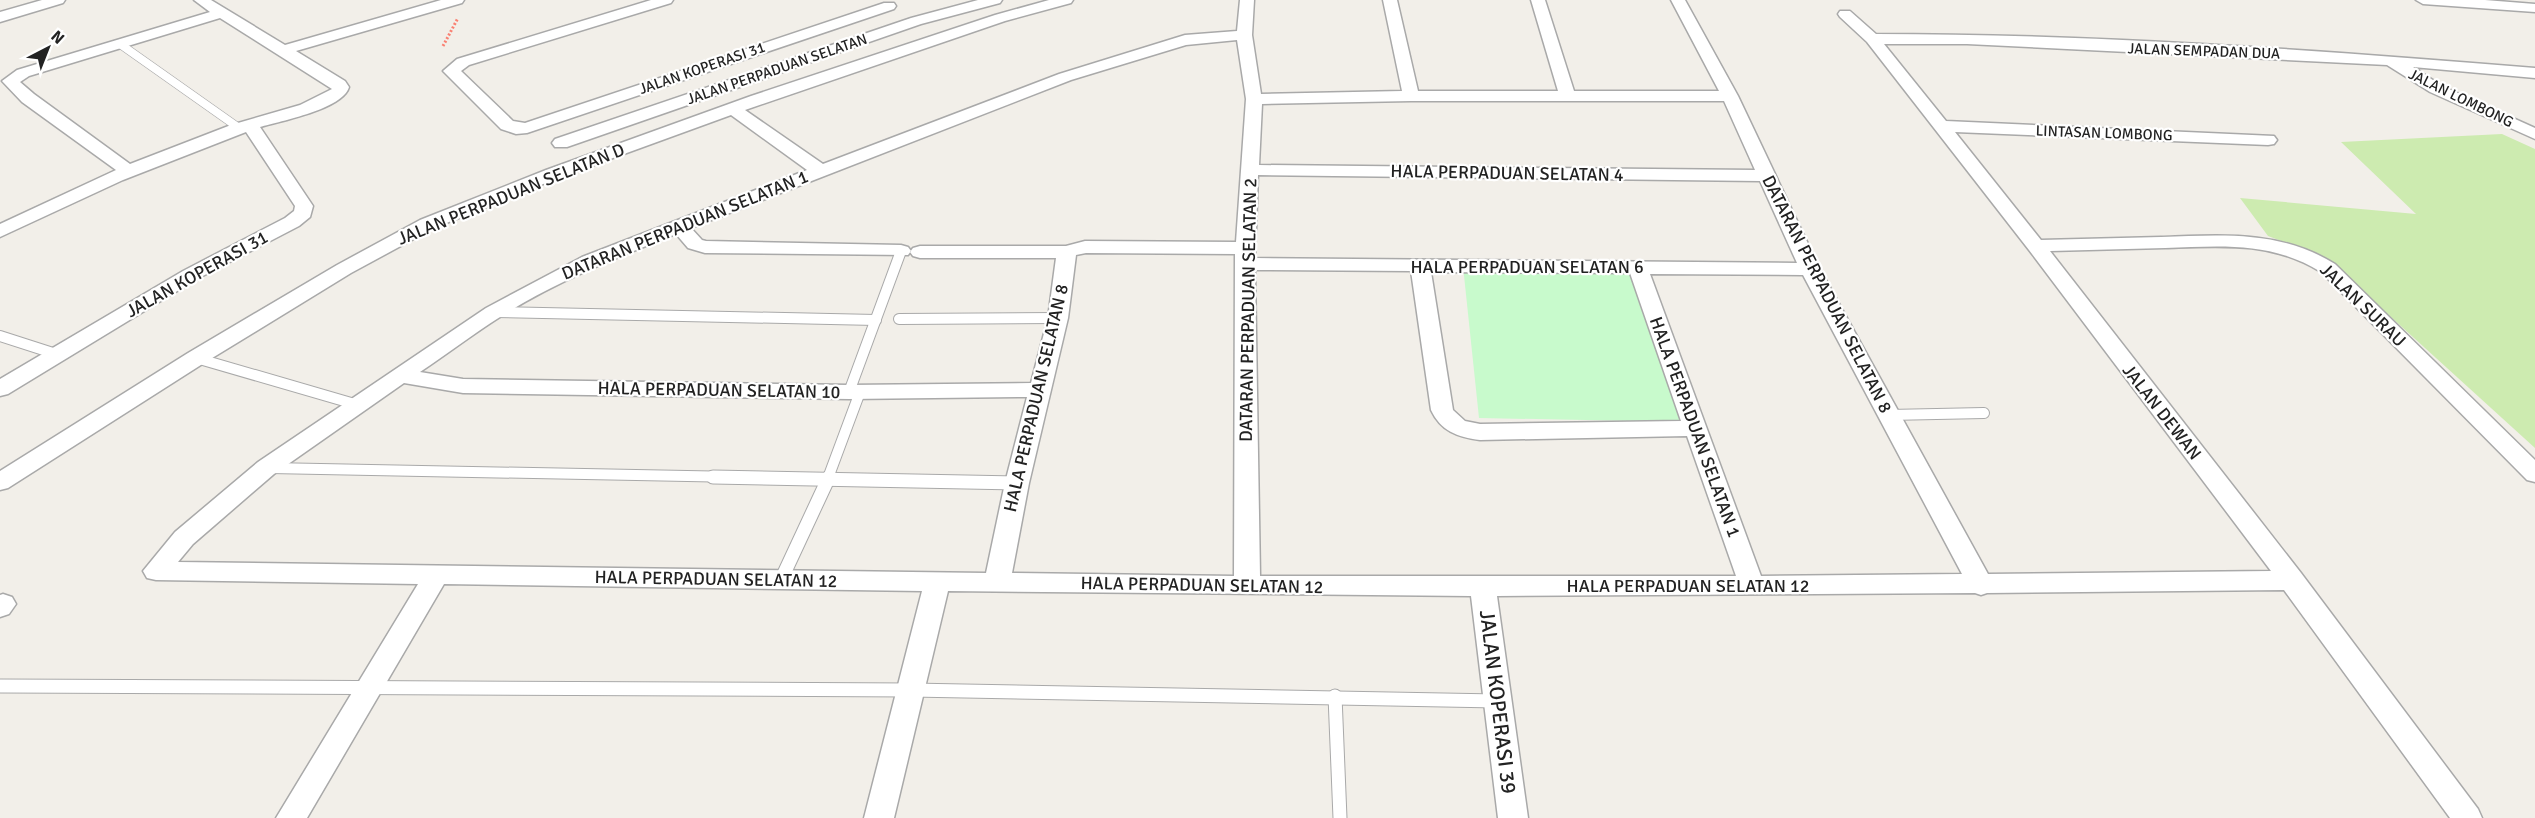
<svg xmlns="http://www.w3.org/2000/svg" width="2535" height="818" font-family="Signika,sans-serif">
  <rect width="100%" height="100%" fill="#f2efe9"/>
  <polygon fill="#cdebb0" points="2502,134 2535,149 2535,448 2326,258 2268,236 2240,198 2416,214 2341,142"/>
  <polygon fill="#c8facc" points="1463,266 1636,270 1685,422 1479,418"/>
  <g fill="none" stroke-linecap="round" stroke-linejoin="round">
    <g stroke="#a9a9a9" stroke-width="9">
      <polyline id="service-far2" points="120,44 239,128"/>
    </g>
    <g stroke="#a9a9a9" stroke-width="12">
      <g id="service-far1">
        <polyline points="494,312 876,320"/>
        <polyline points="899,319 1058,318"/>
        <polyline points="0,336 56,354"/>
        <polyline points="196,358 358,405"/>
        <polyline points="849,392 901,251"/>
        <polyline points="1889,415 1984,413"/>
        <polyline points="270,468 788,478"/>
        <polyline points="828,478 860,392"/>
      </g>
    </g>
    <g stroke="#a9a9a9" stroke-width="15">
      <g id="service">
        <polyline points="713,477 1017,483"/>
        <polyline points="781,580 829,477"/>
        <polyline points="0,686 911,690 1497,701"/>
        <polyline points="1335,696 1340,818"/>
      </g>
    </g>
    <g stroke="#a9a9a9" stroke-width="3">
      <g id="minor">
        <polygon points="42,0 65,0 63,3 0,22 0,12"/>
        <path d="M194,0H211L285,45L441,0H464L462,3L296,51L345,81L349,87C343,109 281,121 260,127L313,206L310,217L299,226L197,279L8,394L0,396V379L183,271L285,218L294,211L295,206L246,132L123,180L0,237V224L116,170L22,102L2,81L17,70L210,12ZM220,18L332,89L300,105L231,125L130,164L34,94L20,82L29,76Z"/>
        <polygon points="651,0 673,0 671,3 469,65 461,71 513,121 525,123 884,3 894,3 896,6 894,9 527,133 516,134 501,129 443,71 457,59"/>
        <polygon points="978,0 1002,0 1000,3 921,24 567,147 555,147 552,143 555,139 911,18"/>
        <path d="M1049,0H1073L1071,3L1005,21L745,110L823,164L1059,74L1185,35L1237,31L1240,0H1254L1252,35L1261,94L1402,91L1383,0H1397L1418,91H1558L1531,0H1545L1574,91H1719L1671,0H1685L1738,96L1820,269L1988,574L2271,571L2029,250L1867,42L1840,17L1838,14L1840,11H1850L1876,34C2096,34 2316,50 2535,68V78L2413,67L2442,86L2535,128V139L2430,92L2387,65L1967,44H1884L1946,121L2274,136L2277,140L2274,144L2268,145L1955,132L2041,240C2081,239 2121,238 2161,237C2223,235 2280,230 2335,264L2535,460V482L2527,480L2321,272C2271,241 2221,246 2165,248C2127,249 2089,250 2050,251L2301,573L2478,809L2482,818H2450L2284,590L1987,593L1981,595L1975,593L1497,596L1528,818H1498L1471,596L948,591L894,818H864L922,591L444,584L307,818H276L418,584L156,580L147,578L143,571L175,532L258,462L486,308L582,257L807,170L731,115L558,178L434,228L351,273L204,363L8,488L0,490V471L188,353L337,265L420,220L546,170L751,96L995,15ZM1237,40L1246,99L1236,242L1085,241L1066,246H920L913,248L910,252L913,256L920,258H1056L1048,318L1031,383L849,385L463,379L420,372C447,354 473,334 500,317C555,282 615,258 676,234L688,248L705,253L908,255L911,251L908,247L901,245L706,241L702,240L691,228L1071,80L1186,45ZM1411,101H1724L1755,170L1259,165L1262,104ZM1258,175L1760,181L1797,263L1255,258ZM1086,253L1235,254L1234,576L1012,573L1029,483L1068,318L1076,255ZM1255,270L1411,271L1431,410C1441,431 1457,437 1480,440L1687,436L1736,576H1260ZM1431,272L1630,273L1681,421L1480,424L1465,421L1453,410ZM1650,274L1803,275L1962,574L1761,576ZM404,383L463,393L849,399L1027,397L1005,483L986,573L178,562L193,544L274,474Z"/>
        <polygon points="2416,0 2485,0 2535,4 2535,12 2423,4"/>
        <polygon points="3,594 12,597 16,604 9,614 0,617 0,595"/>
      </g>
    </g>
    <polyline stroke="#fa8072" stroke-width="3" stroke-dasharray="2 2" stroke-linecap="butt" points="443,46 458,18"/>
    <use href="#service-far2" stroke="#fff" stroke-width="8"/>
    <use href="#service-far1" stroke="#fff" stroke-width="10"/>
    <use href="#service" stroke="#fff" stroke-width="13"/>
    <use href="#minor" fill="#fff" fill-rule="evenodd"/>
  </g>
  <g text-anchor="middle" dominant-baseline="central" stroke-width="4.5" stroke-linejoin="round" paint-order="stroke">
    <g font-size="15" fill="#222" stroke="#fff">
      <text transform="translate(2204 51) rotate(2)">JALAN SEMPADAN DUA</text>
      <text transform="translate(702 68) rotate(-19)">JALAN KOPERASI 31</text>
      <text transform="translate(777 69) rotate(-19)">JALAN PERPADUAN SELATAN</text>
      <text transform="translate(2461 98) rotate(26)">JALAN LOMBONG</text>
      <text transform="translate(2104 133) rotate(2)">LINTASAN LOMBONG</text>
    </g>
    <g font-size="18" fill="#222" stroke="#fff">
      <text transform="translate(1507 173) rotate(1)">HALA PERPADUAN SELATAN 4</text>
      <text transform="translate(511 194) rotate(-22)">JALAN PERPADUAN SELATAN D</text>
      <text transform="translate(685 225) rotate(-22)">DATARAN PERPADUAN SELATAN 1</text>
      <text x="1527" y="267">HALA PERPADUAN SELATAN 6</text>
      <text transform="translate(197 274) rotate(-29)">JALAN KOPERASI 31</text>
      <text transform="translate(1827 294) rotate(63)">DATARAN PERPADUAN SELATAN 8</text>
      <text transform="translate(2363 305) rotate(44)">JALAN SURAU</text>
      <text transform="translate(1248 310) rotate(-89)">DATARAN PERPADUAN SELATAN 2</text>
      <text transform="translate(719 390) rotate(1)">HALA PERPADUAN SELATAN 10</text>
      <text transform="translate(1036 398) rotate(-77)">HALA PERPADUAN SELATAN 8</text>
      <text transform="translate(2162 412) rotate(52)">JALAN DEWAN</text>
      <text transform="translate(1695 427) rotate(70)">HALA PERPADUAN SELATAN 1</text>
      <text transform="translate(716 579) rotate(1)">HALA PERPADUAN SELATAN 12</text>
      <text transform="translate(1202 585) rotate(1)">HALA PERPADUAN SELATAN 12</text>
      <text x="1688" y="586">HALA PERPADUAN SELATAN 12</text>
    </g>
    <g font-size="21" fill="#222" stroke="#fff">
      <text transform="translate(1498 702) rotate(83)">JALAN KOPERASI 39</text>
    </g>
  </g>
  <g transform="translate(48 48) rotate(42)" stroke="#ffffff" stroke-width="4.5" paint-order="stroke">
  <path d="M0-4.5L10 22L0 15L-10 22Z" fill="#222222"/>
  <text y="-9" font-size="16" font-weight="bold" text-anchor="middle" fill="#222222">N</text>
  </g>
</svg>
